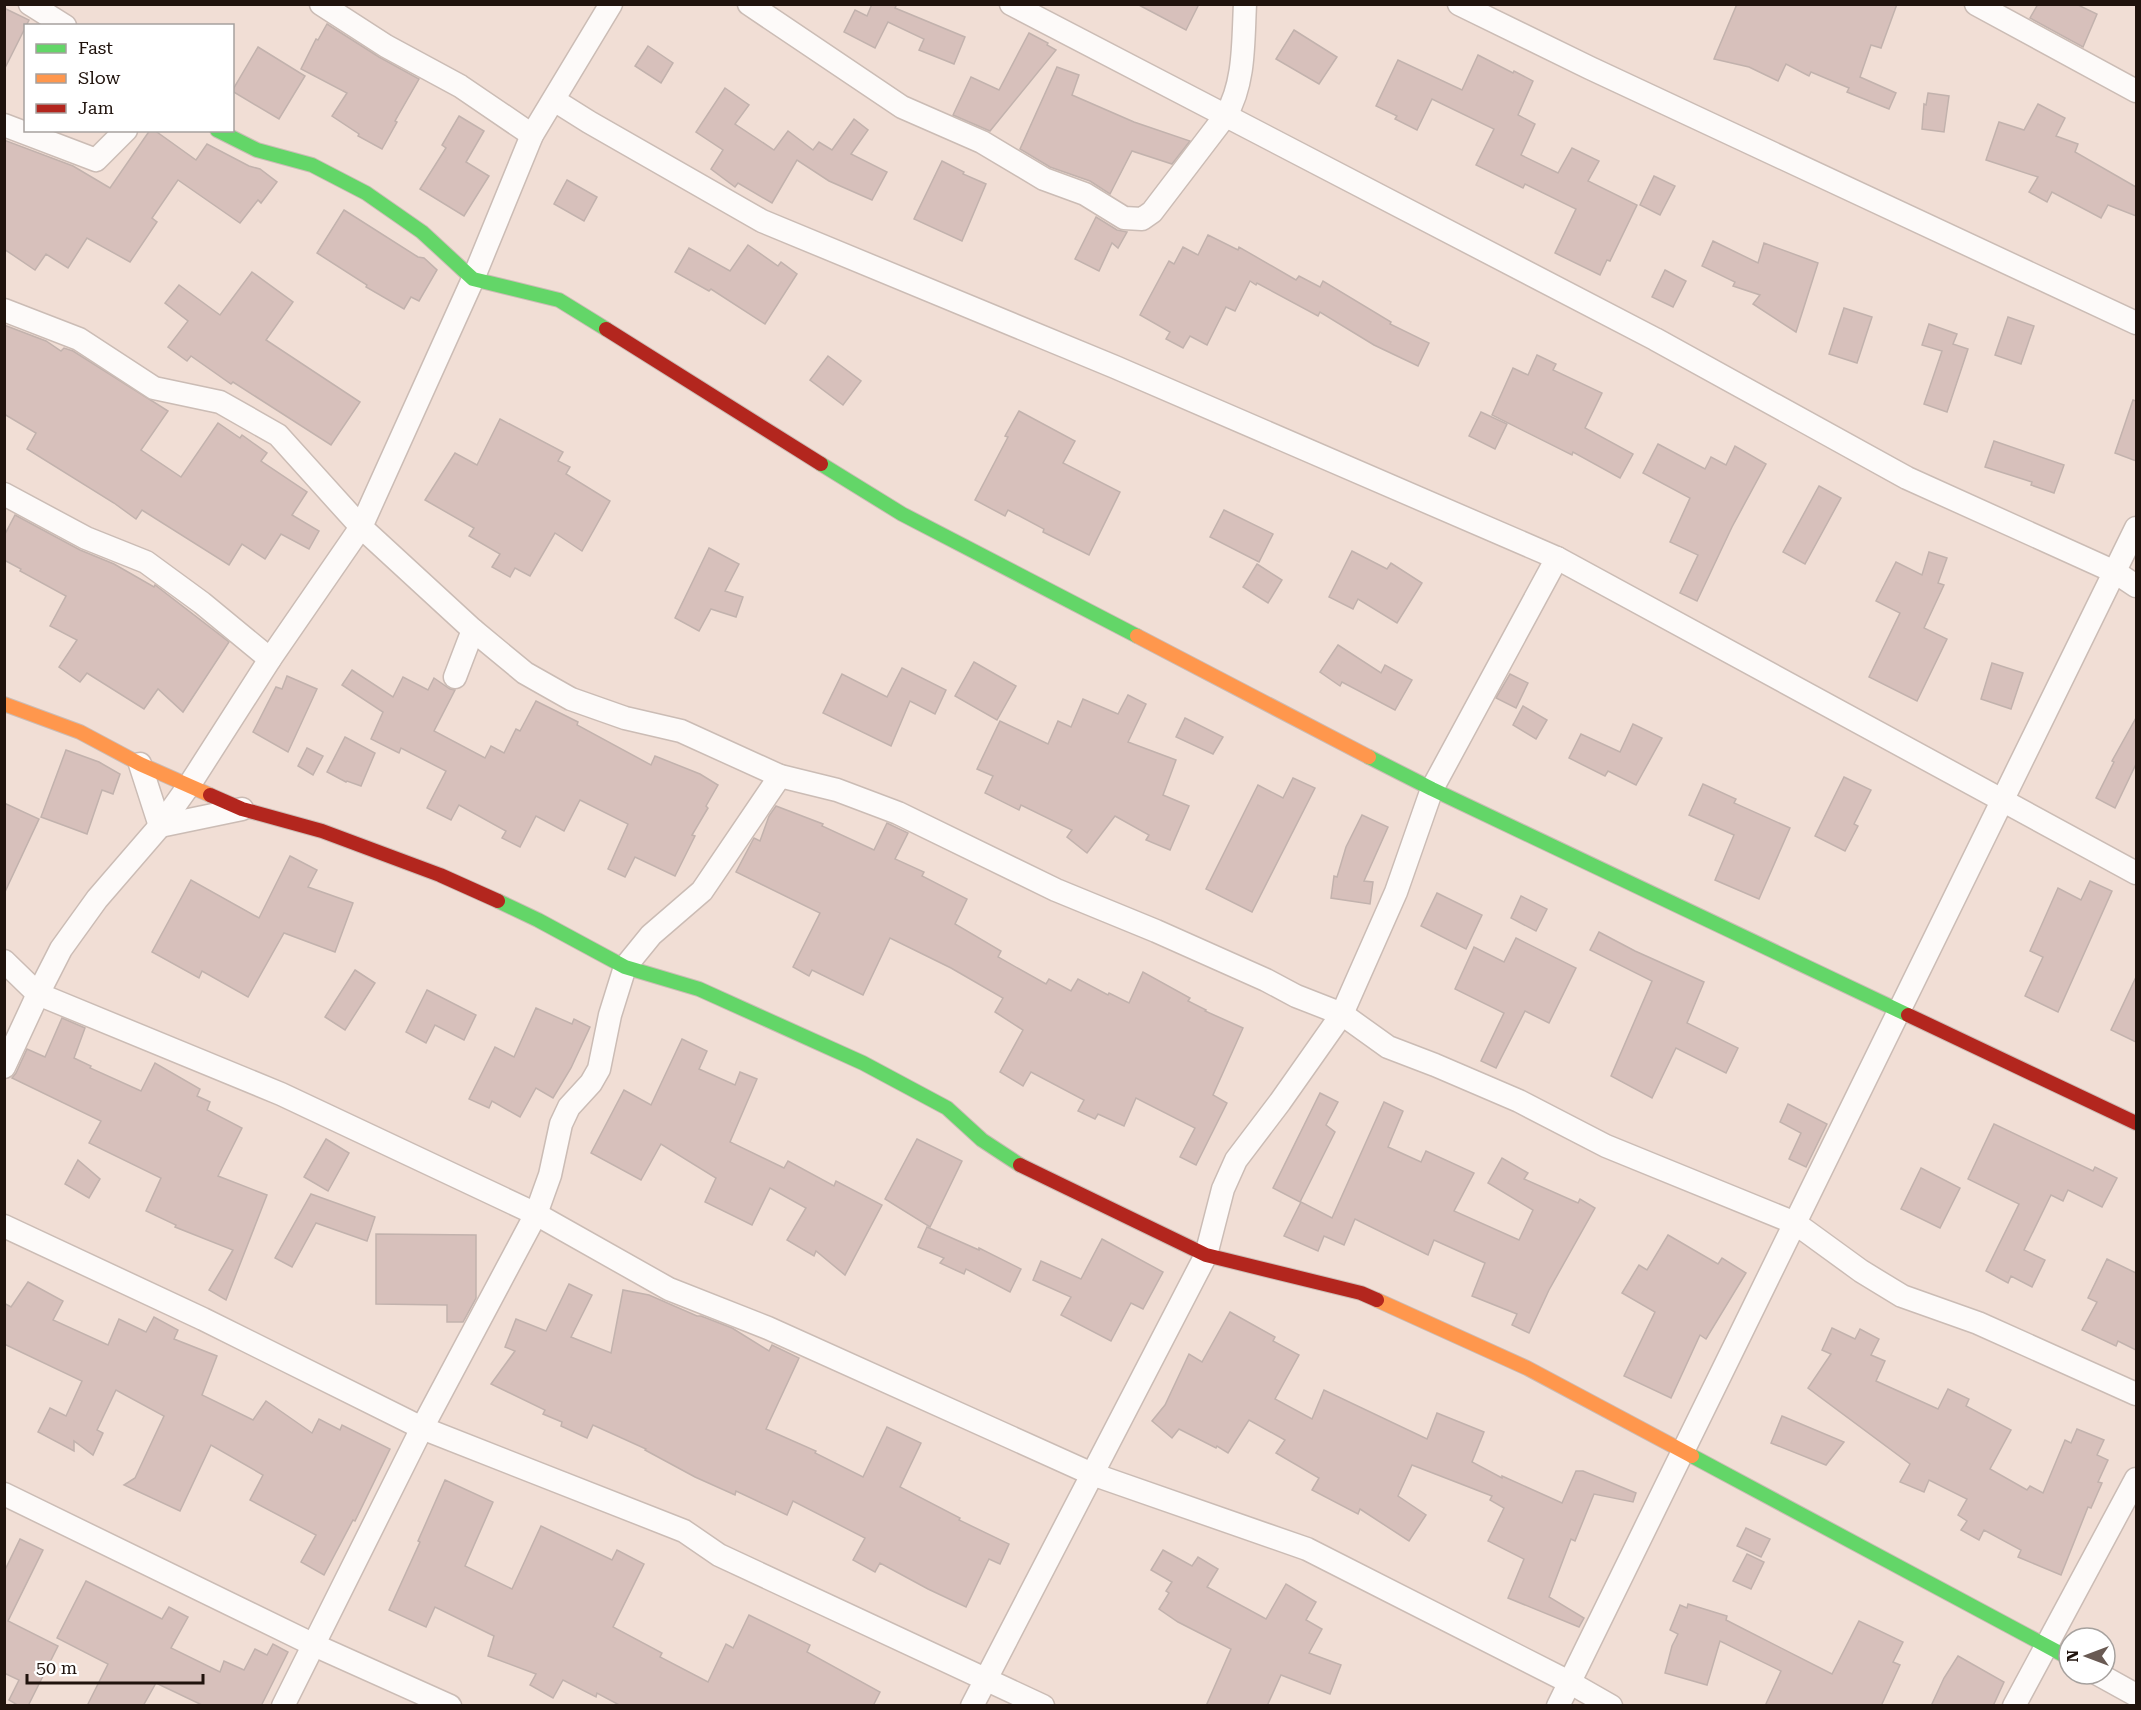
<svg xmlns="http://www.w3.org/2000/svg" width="2141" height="1710" font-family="'Roboto Serif',serif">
  <rect width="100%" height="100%" fill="#f1ded5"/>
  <g fill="#d7c0bb" stroke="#c2b2ad" stroke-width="1.5">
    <polygon points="872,4 897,4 895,8 965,37 954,64 919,50 924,39 888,22 875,48 844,32 855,10 867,16"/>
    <polygon points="1137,4 1199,4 1186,30"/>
    <polygon points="1737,4 1897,4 1881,48 1871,45 1860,77 1896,93 1889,109 1847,92 1849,88 1811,72 1809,76 1786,64 1778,81 1749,67 1714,59"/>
    <polygon points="2038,4 2076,4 2097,14 2083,47 2030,18"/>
    <polygon points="4,8 29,20 4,70"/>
    <polygon points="327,24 379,57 419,79 395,121 397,122 382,149 358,136 359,134 332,116 347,93 301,69 316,39 318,40"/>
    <polygon points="1294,30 1337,57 1319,84 1276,59"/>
    <polygon points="1029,33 1048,43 1047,45 1056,50 990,131 953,115 971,77 999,90"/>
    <polygon points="648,46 673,63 661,83 635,66"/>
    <polygon points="258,47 305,76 279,119 232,91"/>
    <polygon points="1478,55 1513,73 1514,71 1533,81 1518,115 1535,124 1521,155 1558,173 1572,148 1599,161 1588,181 1637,205 1610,261 1607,260 1600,275 1555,253 1576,209 1525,184 1523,188 1476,165 1494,129 1432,99 1417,130 1395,119 1397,116 1376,106 1398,60 1462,90"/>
    <polygon points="1057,67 1079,75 1072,95 1134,122 1190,141 1172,164 1132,151 1110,194 1090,181 1050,167 1020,149"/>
    <polygon points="725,88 749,105 735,124 774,150 788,131 813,150 819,142 832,150 854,119 868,130 851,154 887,172 872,200 829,181 797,160 772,203 738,183 735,187 711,169 723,150 696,132"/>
    <polygon points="1928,93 1949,96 1944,132 1922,129 1924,104 1926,105"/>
    <polygon points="2038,104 2065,118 2056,136 2078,144 2075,152 2136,187 2136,216 2108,205 2101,218 2052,192 2047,202 2029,192 2038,177 1986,160 1999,122 2024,130"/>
    <polygon points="459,116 484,131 466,162 489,176 464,216 420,189 446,148 442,145"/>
    <polygon points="150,130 154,130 196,160 207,144 249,166 260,169 277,182 261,203 258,200 240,223 178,180 152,218 157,222 130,262 87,238 68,268 46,254 35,270 4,249 4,140 73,166 110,188"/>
    <polygon points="942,161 964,172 963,174 986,184 962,241 914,219"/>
    <polygon points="1654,176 1675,186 1660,215 1640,205"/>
    <polygon points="567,180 597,197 584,221 554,204"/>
    <polygon points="344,210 418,257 424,258 437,270 419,301 411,297 404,309 366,287 367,285 317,253"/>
    <polygon points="1096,217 1117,230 1127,232 1118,248 1112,243 1099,271 1075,259"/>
    <polygon points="1208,235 1238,250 1239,247 1296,280 1299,276 1320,287 1323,281 1391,322 1390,324 1429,343 1418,366 1374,345 1320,312 1318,316 1257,283 1256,285 1250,281 1235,311 1226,307 1207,345 1190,336 1183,348 1166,339 1170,332 1140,315 1169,261 1174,264 1183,247 1198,255"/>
    <polygon points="1713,241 1758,263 1764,243 1818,263 1796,332 1753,304 1760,295 1733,286 1735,282 1702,266"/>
    <polygon points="748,245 778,266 781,262 797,274 765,324 711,289 709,291 675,272 689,248 730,271"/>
    <polygon points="1665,270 1686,281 1673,307 1652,297"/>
    <polygon points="252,272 293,302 266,340 360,402 331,445 233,382 231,384 191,356 187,361 168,347 188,321 165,303 179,285 220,315"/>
    <polygon points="1844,308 1872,317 1857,363 1829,354"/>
    <polygon points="2008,317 2034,326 2021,364 1995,355"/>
    <polygon points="1929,324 1957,334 1953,344 1968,349 1947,412 1924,404 1942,351 1922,345"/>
    <polygon points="4,325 46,341 61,351 64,348 73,351 168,411 141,450 181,477 218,423 240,438 242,435 267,453 261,461 307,492 292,515 319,531 309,549 281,534 265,559 242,544 229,565 142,510 136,519 114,503 27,449 36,433 4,414"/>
    <polygon points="1537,355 1556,364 1553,370 1602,393 1585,428 1633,454 1620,478 1573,452 1572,455 1492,415 1513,368 1528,375"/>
    <polygon points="828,356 861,381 843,405 810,380"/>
    <polygon points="2133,400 2136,401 2136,461 2115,453"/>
    <polygon points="1019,411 1075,441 1063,463 1120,492 1089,555 1043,532 1044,529 1008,510 1005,516 975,500 1008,437 1005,436"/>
    <polygon points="1481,412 1507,424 1495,449 1469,436"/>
    <polygon points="500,419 563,452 558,461 570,467 566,474 610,501 582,551 555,533 530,576 515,568 510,577 492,567 500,554 469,536 474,528 425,500 455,453 477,465"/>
    <polygon points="1994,441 2064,465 2054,493 2031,485 2032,482 1985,467"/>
    <polygon points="1658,444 1705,469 1711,457 1726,465 1735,446 1766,464 1732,527 1697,601 1680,593 1698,555 1670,542 1690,498 1643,473"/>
    <polygon points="1819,486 1841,498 1805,564 1783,552"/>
    <polygon points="1224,510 1273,534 1259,562 1210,537"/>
    <polygon points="15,515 80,550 114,564 154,587 155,585 229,642 183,712 158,689 144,709 87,673 80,682 59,667 77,640 50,626 66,596 20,571 21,569 4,560 4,536"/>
    <polygon points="709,548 739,564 725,591 743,597 736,617 711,609 699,631 675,618"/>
    <polygon points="1352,551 1387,569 1391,563 1422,583 1397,623 1358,599 1353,609 1329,597"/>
    <polygon points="1929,552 1947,558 1938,583 1944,585 1924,628 1947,639 1917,701 1869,677 1900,613 1876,601 1896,562 1922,575"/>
    <polygon points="1257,564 1282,580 1268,603 1243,587"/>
    <polygon points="1338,645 1381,673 1385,665 1412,680 1395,710 1342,682 1340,686 1320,672"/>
    <polygon points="974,662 1016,686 997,720 955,696"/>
    <polygon points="1992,663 2023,673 2011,709 1981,699"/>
    <polygon points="902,668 946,690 935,714 910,701 891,746 823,713 842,674 887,697"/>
    <polygon points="352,670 393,697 403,677 428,690 434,678 450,689 455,690 434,731 485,758 491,746 504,753 516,729 520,731 536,701 578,722 577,725 651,765 655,756 700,774 718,785 706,806 708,808 692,835 695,836 675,876 635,857 625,877 608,869 628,824 580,800 564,831 536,816 520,847 502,838 506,831 459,805 451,820 427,808 446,771 401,748 399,753 371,739 383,712 342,685"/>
    <polygon points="1510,674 1528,683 1516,708 1496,698"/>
    <polygon points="287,676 317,689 288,752 253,732 276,687 282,689"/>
    <polygon points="1128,695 1146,704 1128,742 1176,760 1163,795 1189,806 1170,850 1146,840 1149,835 1115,816 1087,853 1067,837 1072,830 1021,805 1019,810 985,793 993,776 977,769 1000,721 1048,744 1058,721 1071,727 1083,699 1118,714"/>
    <polygon points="1523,706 1547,720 1536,739 1513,725"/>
    <polygon points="1185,718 1223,737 1213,754 1176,737"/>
    <polygon points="2136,718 2136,764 2115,808 2096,798 2114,762 2112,761"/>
    <polygon points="1633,724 1662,738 1636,785 1608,771 1605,776 1569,758 1581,734 1620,752"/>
    <polygon points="345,737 375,753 361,786 347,781 346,782 327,772"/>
    <polygon points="307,748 323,756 313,775 298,766"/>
    <polygon points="66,750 99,762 120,774 113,794 102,790 87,834 41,817"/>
    <polygon points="1844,777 1871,790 1854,824 1858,826 1845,851 1815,836"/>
    <polygon points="1293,778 1315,788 1252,912 1206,889 1258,785 1283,798"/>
    <polygon points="1703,784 1736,799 1734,803 1790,828 1759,899 1715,880 1734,835 1689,815"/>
    <polygon points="4,803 39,819 4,894"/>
    <polygon points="776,806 823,824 822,826 874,850 887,823 908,833 895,859 924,872 922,876 967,899 955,924 1001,951 998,957 1046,984 1049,979 1071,991 1078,979 1108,995 1109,993 1129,1003 1143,972 1190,998 1188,1001 1206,1010 1205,1011 1243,1028 1213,1095 1227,1103 1196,1165 1180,1157 1195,1128 1136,1098 1124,1126 1098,1114 1095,1119 1078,1111 1084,1100 1031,1072 1023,1086 1000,1072 1023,1030 995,1012 1003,998 951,968 890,938 863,995 812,970 809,976 793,967 820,913 736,872 754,838 760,841 769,816"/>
    <polygon points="1362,815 1388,827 1364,881 1373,882 1370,904 1331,898 1334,876 1337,877 1346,847"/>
    <polygon points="290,856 317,870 308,887 353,903 335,952 284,933 248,997 202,971 199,978 152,952 191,880 259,918"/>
    <polygon points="2090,881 2112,891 2058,1012 2025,996 2043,957 2030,951 2058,888 2081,900"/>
    <polygon points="1437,893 1482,915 1466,949 1421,926"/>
    <polygon points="1521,896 1547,909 1536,931 1511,918"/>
    <polygon points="1599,932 1635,951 1704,982 1687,1023 1738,1048 1726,1073 1676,1048 1652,1098 1611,1076 1652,981 1590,950"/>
    <polygon points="1516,938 1576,968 1549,1023 1525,1011 1496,1068 1481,1061 1504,1013 1455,989 1474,947 1504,962"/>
    <polygon points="355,970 375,983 345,1030 325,1017"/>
    <polygon points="2136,977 2136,1042 2111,1030"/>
    <polygon points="427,990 476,1015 464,1040 435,1025 426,1043 406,1032"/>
    <polygon points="536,1008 572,1024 574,1019 590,1027 571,1068 553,1098 536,1088 520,1117 492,1101 489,1108 469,1099 495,1047 514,1057"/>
    <polygon points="62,1018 85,1028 74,1058 91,1066 90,1068 141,1091 155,1063 200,1089 197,1096 210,1102 207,1110 242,1128 218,1176 267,1195 226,1300 209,1290 233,1250 175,1227 176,1225 146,1211 161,1178 89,1143 101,1121 12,1078 16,1073 27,1049 45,1057"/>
    <polygon points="682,1039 707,1051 699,1069 735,1085 740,1072 757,1079 730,1142 784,1168 788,1161 834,1186 836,1181 882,1205 845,1275 816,1251 814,1256 787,1240 806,1208 770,1188 752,1225 705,1202 716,1178 661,1144 641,1180 591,1153 624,1090 651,1105"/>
    <polygon points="1320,1093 1338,1102 1326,1125 1335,1132 1300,1202 1273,1188"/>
    <polygon points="1384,1102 1403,1111 1388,1147 1421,1162 1426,1151 1474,1173 1454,1211 1519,1240 1533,1210 1488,1183 1502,1158 1528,1173 1524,1179 1578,1203 1580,1199 1595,1208 1549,1290 1529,1333 1512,1325 1517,1314 1472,1296 1485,1263 1434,1240 1428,1255 1355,1219 1344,1245 1324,1236 1318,1251 1284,1236 1301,1202 1332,1218"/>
    <polygon points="1788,1104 1827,1124 1806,1167 1789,1159 1801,1133 1780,1122"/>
    <polygon points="1994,1124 2093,1171 2095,1167 2117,1178 2102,1207 2068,1190 2063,1201 2051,1195 2024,1250 2045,1260 2032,1287 2011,1276 2008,1283 1986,1271 2019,1204 1968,1179"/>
    <polygon points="326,1139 349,1153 328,1191 304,1177"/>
    <polygon points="917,1139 962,1161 930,1227 885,1199"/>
    <polygon points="78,1160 100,1179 89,1198 65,1184"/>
    <polygon points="1921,1168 1960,1188 1940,1228 1901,1209"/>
    <polygon points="311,1194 375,1217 367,1241 316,1223 292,1267 275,1258"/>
    <polygon points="927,1227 979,1250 979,1248 1021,1269 1010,1292 966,1269 964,1274 940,1263 944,1258 918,1247"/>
    <polygon points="376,1234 476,1235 476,1298 463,1322 447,1322 447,1305 376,1304"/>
    <polygon points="1668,1235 1718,1264 1722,1258 1746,1273 1706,1339 1700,1335 1671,1398 1624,1376 1655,1312 1622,1293 1639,1265 1647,1270"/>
    <polygon points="1102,1239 1163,1272 1143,1309 1131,1303 1111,1341 1061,1315 1071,1297 1033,1280 1041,1261 1081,1279"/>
    <polygon points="2107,1259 2136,1273 2136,1350 2118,1341 2116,1346 2082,1330 2097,1302 2088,1298"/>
    <polygon points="28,1282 63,1301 53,1320 108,1345 119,1319 146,1332 154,1317 178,1330 174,1339 217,1356 202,1395 253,1420 266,1401 312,1433 319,1419 340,1430 342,1425 390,1449 355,1521 353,1520 324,1575 301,1562 316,1535 250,1500 263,1475 211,1445 180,1511 124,1485 135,1478 164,1416 116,1390 97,1430 103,1433 93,1455 74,1441 74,1451 38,1432 50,1408 66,1416 82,1381 4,1344 4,1303 11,1307"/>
    <polygon points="569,1284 592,1295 571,1337 611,1353 623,1290 649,1295 697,1316 701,1316 732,1328 769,1351 772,1345 799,1358 766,1429 816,1451 815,1453 863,1477 887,1427 921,1443 900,1487 960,1518 959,1520 1009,1544 1000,1564 989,1559 966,1607 928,1589 880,1563 875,1572 853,1560 865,1538 793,1501 787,1515 736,1491 735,1495 695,1477 645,1450 646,1449 593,1425 587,1438 561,1426 562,1422 543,1414 545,1410 491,1384 515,1351 505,1347 516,1319 546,1331"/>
    <polygon points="1230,1312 1275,1337 1273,1341 1299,1355 1275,1399 1312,1419 1324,1390 1427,1439 1437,1413 1484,1432 1472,1462 1502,1478 1502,1476 1562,1503 1576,1471 1583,1471 1636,1493 1633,1502 1594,1494 1575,1541 1571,1539 1549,1597 1584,1618 1579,1627 1508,1598 1524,1559 1488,1541 1504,1508 1490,1500 1492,1496 1412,1465 1398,1496 1426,1515 1409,1541 1360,1509 1358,1514 1312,1490 1319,1478 1276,1453 1285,1440 1249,1420 1228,1453 1217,1446 1216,1448 1179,1429 1172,1438 1152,1421 1165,1405 1189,1354 1202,1362"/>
    <polygon points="1832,1328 1855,1339 1860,1329 1879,1339 1871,1355 1885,1361 1876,1381 1938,1409 1948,1389 1969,1399 1966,1406 2011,1430 1990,1469 2027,1490 2030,1486 2043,1493 2065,1440 2071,1443 2077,1429 2104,1440 2097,1455 2108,1460 2098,1482 2102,1483 2091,1508 2088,1507 2061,1575 2018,1557 2021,1550 1984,1530 1979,1540 1961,1530 1967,1521 1958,1515 1967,1499 1929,1480 1924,1492 1900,1482 1910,1464 1808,1388 1831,1354 1822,1350"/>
    <polygon points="1782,1416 1844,1442 1826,1465 1771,1443"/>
    <polygon points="445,1480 493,1502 465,1566 512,1589 541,1526 612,1560 617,1550 644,1564 613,1627 662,1653 660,1657 708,1682 726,1644 733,1648 749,1615 810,1645 807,1652 880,1692 873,1706 621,1706 597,1693 596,1697 563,1680 553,1698 530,1685 536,1674 488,1656 494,1636 435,1607 426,1627 389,1610 420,1542 418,1541"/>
    <polygon points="1746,1528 1770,1539 1761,1557 1737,1546"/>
    <polygon points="20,1539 43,1550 8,1621 58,1646 28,1706 19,1706 9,1700 19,1680 4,1673 4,1572"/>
    <polygon points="1163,1550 1192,1566 1198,1557 1218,1569 1207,1587 1266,1619 1286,1584 1316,1602 1306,1620 1322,1629 1309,1653 1341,1665 1330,1694 1281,1675 1267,1706 1206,1706 1231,1649 1178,1622 1159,1609 1169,1593 1166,1591 1172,1582 1151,1570"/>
    <polygon points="1747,1554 1764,1562 1751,1589 1733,1581"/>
    <polygon points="86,1581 162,1619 169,1607 188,1617 171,1648 220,1672 224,1661 244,1670 255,1649 267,1655 273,1644 288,1652 261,1706 204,1706 156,1683 143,1706 87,1706 108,1664 57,1638"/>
    <polygon points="1688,1604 1727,1616 1726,1620 1832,1674 1859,1621 1903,1642 1893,1662 1900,1665 1881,1706 1765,1706 1781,1671 1720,1641 1707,1685 1665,1673 1672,1646 1678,1634 1670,1630 1680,1605 1687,1608"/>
    <polygon points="1958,1656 2004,1682 1993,1706 1931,1706 1944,1678"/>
  </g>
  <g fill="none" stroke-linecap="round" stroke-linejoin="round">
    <g stroke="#cbbcb5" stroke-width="25">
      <g id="street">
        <polyline points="30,4 65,26"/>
        <polyline points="321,4 386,46 460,86 532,135"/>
        <path d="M749,4L902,107L982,142L1044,179L1085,194L1124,218L1142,219L1152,212L1226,115C1245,83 1243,41 1245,4"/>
        <polyline points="1011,4 1655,339 1907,478 2115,572 2136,586"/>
        <polyline points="1459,4 1590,68 2136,323"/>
        <polyline points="1976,4 2136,91"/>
        <polyline points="554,100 589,122 762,221 1115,367 1557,558 2136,873"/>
        <polyline points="4,125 96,160 126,130"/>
        <polyline points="4,310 79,339 154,388 220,402 278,435 361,527 473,630 455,677"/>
        <polyline points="4,494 86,538 146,562 202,603 270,659"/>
        <polyline points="473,630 525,673 571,699 625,718 681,731 780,776 837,790 898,813 1056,890 1156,931 1266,980 1296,996 1342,1014 1388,1047 1435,1065 1519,1101 1606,1146 1795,1223 1861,1271 1902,1296 1978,1323 2136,1394"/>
        <polyline points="140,764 160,826 242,809"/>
        <polyline points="4,961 38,994 281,1094 536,1214 669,1289 768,1328 1092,1474 1307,1549 1569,1682 1611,1706"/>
        <polyline points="4,1067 38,994 61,949 97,899 160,826 190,784 270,659 361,527 473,279 532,135 611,4"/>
        <polyline points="4,1226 203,1319 422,1428 684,1531 719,1555 1043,1706"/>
        <polyline points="4,1494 314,1645 450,1706"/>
        <polyline points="2098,1674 2136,1695"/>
        <polyline points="283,1706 422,1428 536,1214 550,1175 561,1124 569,1107 591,1083 599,1069 610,1015 625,967 651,935 702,891 780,776"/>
        <polyline points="972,1706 1206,1255 1223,1189 1236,1160 1280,1102 1342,1014 1396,892 1432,789 1557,558"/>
        <polyline points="1558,1706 2136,528"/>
        <polyline points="2014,1706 2136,1479"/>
      </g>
    </g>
    <g stroke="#cbbcb5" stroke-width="16">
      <g id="fast">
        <polyline points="217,130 257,150 312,165 366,193 422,232 473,279 559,300 606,329"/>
        <polyline points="821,464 902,514 1137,636"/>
        <polyline points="1369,757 1432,789 1908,1015"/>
        <polyline points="498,901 538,920 625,967 699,989 863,1063 947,1108 982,1140 1020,1165"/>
        <polyline points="1692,1456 2069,1658"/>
      </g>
    </g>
    <g stroke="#cbbcb5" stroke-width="16">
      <g id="slow">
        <polyline points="1137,636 1369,757"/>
        <polyline points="4,704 80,732 140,764 210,795"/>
        <polyline points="1377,1300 1527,1368 1692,1456"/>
      </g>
    </g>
    <g stroke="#cbbcb5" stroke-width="16">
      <g id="jam">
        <polyline points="606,329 821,464"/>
        <polyline points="210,795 242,809 322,831 440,875 498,901"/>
        <polyline points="1908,1015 2136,1123"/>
        <polyline points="1020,1165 1206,1255 1361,1293 1377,1300"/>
      </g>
    </g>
    <use href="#street" stroke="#fdfaf9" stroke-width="22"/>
    <use href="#fast" stroke="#63d668" stroke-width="14"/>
    <use href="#slow" stroke="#ff974d" stroke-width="14"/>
    <use href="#jam" stroke="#b3261e" stroke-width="14"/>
  </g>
  <rect width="2141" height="1710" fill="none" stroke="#20130d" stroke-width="12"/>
  <rect x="24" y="24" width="210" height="108" fill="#ffffff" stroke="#a6a19e" stroke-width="1.5"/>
  <rect x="36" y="44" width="30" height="9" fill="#63d668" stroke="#a6a19e" stroke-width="1.5"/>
  <text x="78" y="54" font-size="18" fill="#20130d">Fast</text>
  <rect x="36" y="74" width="30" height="9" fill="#ff974d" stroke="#a6a19e" stroke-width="1.5"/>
  <text x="78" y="84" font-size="18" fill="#20130d">Slow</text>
  <rect x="36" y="104" width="30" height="9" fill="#b3261e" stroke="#a6a19e" stroke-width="1.5"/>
  <text x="78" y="114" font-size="18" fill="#20130d">Jam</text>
  <g transform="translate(2087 1656) rotate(270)"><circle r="28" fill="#ffffff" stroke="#a6a19e" stroke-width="1.5"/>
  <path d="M0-4.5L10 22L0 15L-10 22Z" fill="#695a53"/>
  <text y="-9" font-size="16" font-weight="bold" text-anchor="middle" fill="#20130d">N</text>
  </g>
  <path d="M27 1674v9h176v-9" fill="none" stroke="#20130d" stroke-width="3"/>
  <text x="36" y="1674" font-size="18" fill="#20130d" stroke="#ffffff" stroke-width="4.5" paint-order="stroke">50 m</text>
</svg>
